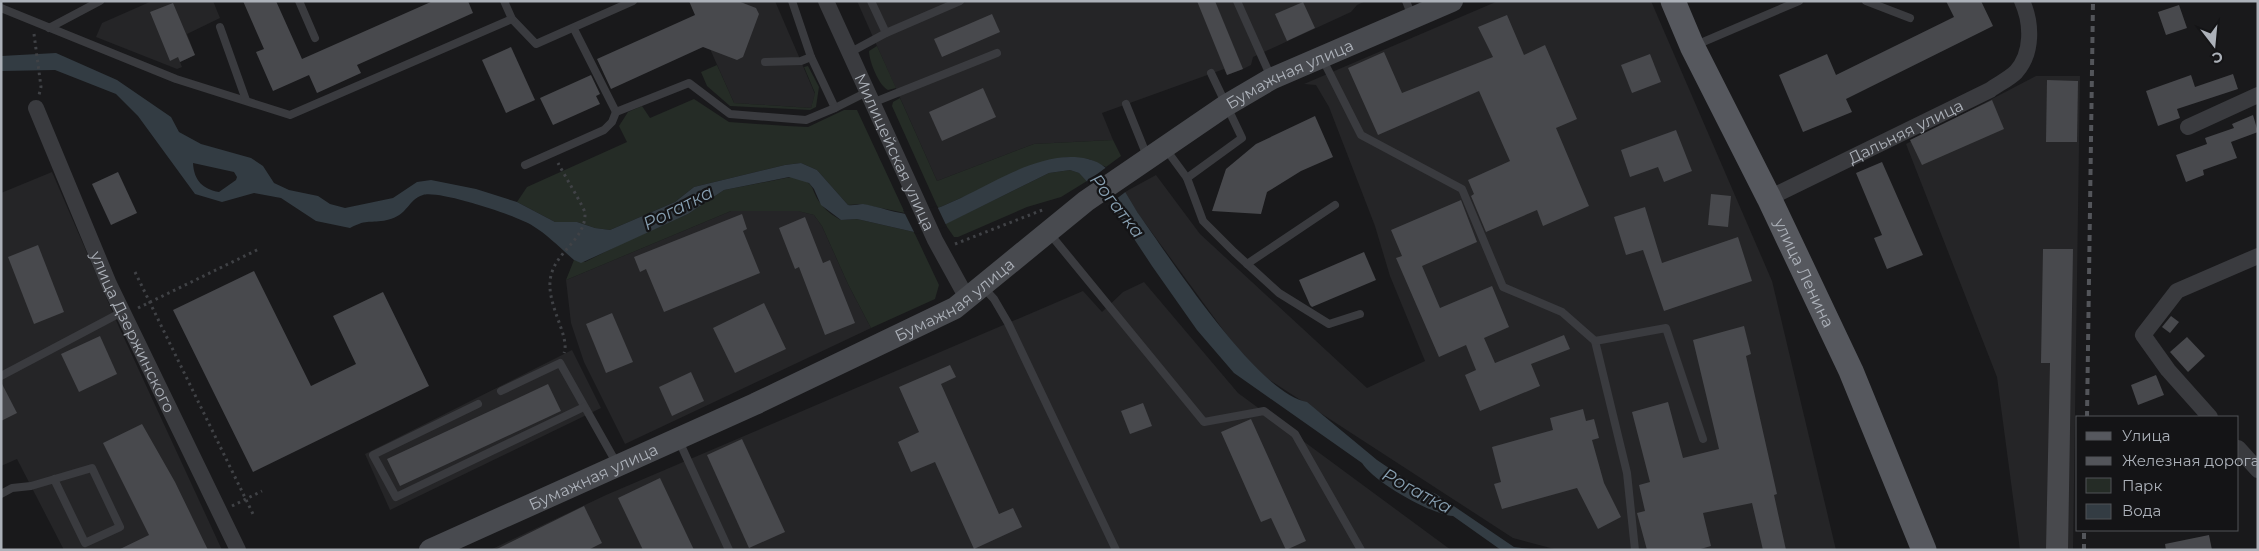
<svg xmlns="http://www.w3.org/2000/svg" width="2259" height="551" font-family="Montserrat,sans-serif">
  <rect width="100%" height="100%" fill="#19191b"/>
  <g fill="#252527">
    <polygon points="152,1 213,1 220,18 187,34 195,55 180,62 182,67 177,69 96,37 102,23"/>
    <polygon points="724,1 775,1 815,94 811,108 734,103 695,15"/>
    <polygon points="857,1 1366,1 1357,5 1351,12 1253,57 1251,65 1243,69 1227,75 1224,69 1102,113 1113,140 1034,144 937,181"/>
    <polygon points="1498,1 1651,1 1772,281 1836,550 1558,550 1513,538 1251,368 1123,193 1156,175 1200,234 1367,388 1425,361 1390,276 1375,226 1329,107 1316,85 1304,84"/>
    <polygon points="2036,76 2080,76 2073,550 2020,550 1997,377 1906,144"/>
    <polygon points="52,172 119,327 222,550 64,550 17,459 1,466 1,193"/>
    <polygon points="731,211 799,211 814,215 822,226 848,284 871,328 625,444 584,362 571,323 566,280"/>
    <polygon points="1144,282 1238,393 1451,550 490,550 606,495 1083,291 1102,312 1123,292"/>
    <polygon points="572,350 601,408 390,510 365,454"/>
  </g>
  <g fill="#252c26">
    <path d="M877,46L896,88L888,90C879,86 869,61 869,51Z"/>
    <polygon points="717,65 734,103 811,108 815,93 804,67 808,66 819,87 816,107 810,110 730,106 707,86 701,72"/>
    <polygon points="900,98 937,181 1034,144 1113,140 1121,156 1106,167 1089,159 1067,157 1043,162 938,208 892,106 893,102"/>
    <polygon points="694,99 729,122 787,126 808,127 844,110 857,110 905,213 861,204 848,205 817,170 801,163 785,165 694,187 675,202 610,230 595,228 577,222 555,222 517,202 527,187 627,142 619,126 628,112 642,106 650,118"/>
    <polygon points="1070,170 1079,173 1087,181 1061,197 1027,207 958,237 954,237 945,224 1049,173"/>
    <path d="M791,177C819,182 808,189 822,205C826,211 835,217 841,220L857,219L914,232L939,285L935,299L871,328L848,284L822,226L814,215L798,211H731L566,280L574,260L585,262L627,241L688,214L724,190Z"/>
  </g>
  <path fill="#333c43" fill-rule="evenodd" d="M56,53L117,80L171,117L179,132L201,144L251,158L263,166L274,183L289,190L318,196L330,204L345,208L393,198L417,182L431,180L476,189L517,202L555,222H577L595,228L610,230L675,202L694,187L785,165L801,163L817,170L848,205C853,206 858,204 863,204C878,206 905,217 918,214C972,202 1032,146 1088,159C1115,165 1126,196 1140,216C1170,258 1258,394 1307,402L1377,460L1414,485L1436,494L1514,547L1539,550H1501L1453,516C1430,514 1374,482 1362,463L1234,373L1197,330L1152,266L1119,216L1079,173L1070,170L1049,173L940,227L914,232L857,219L841,220L821,205L814,189L809,183L789,177L724,190L688,214L581,263L574,260C561,249 548,235 533,226C518,216 439,190 423,195C407,200 409,215 387,220C369,224 369,218 350,228L316,221L281,198L254,193L222,202L195,194L138,116L116,94L55,70L1,71V56ZM193,163L234,172L237,177L236,180L219,192C203,189 194,181 193,163Z"/>
  <g fill="#19191b">
    <polygon points="1108,166 1128,190 1107,206 1085,183"/>
    <polygon points="937,206 947,227 915,234 903,210 916,212"/>
  </g>
  <g fill="#48494d">
    <polygon points="243,1 276,1 302,59 433,1 468,1 473,13 357,65 361,73 317,93 309,75 273,91 256,52 264,49"/>
    <polygon points="689,1 738,1 756,8 759,14 743,57 737,60 703,47 611,89 597,59 695,15"/>
    <polygon points="1197,1 1215,1 1243,69 1227,75"/>
    <polygon points="1946,1 1981,1 1993,26 1846,99 1852,112 1803,132 1779,75 1827,54 1836,75 1954,17"/>
    <polygon points="1303,2 1315,28 1287,41 1275,14"/>
    <polygon points="173,3 195,55 180,62 178,57 170,61 150,12"/>
    <polygon points="2179,5 2187,28 2166,35 2158,12"/>
    <polygon points="992,14 1000,32 942,57 934,39"/>
    <polygon points="1507,15 1524,55 1545,45 1577,119 1556,128 1589,206 1543,226 1537,210 1486,232 1471,196 1474,194 1468,180 1510,161 1479,91 1378,135 1348,68 1384,52 1402,93 1493,57 1478,27"/>
    <polygon points="511,47 535,100 506,113 482,60"/>
    <polygon points="1650,54 1661,82 1632,93 1621,65"/>
    <polygon points="2233,74 2238,89 2177,109 2180,118 2158,126 2146,91 2191,75 2195,87"/>
    <polygon points="591,75 600,94 596,96 600,104 553,125 540,98"/>
    <polygon points="2047,80 2078,81 2077,142 2046,142"/>
    <polygon points="983,88 996,117 942,141 929,112"/>
    <polygon points="1992,100 2004,129 1922,165 1910,140"/>
    <polygon points="2253,115 2258,132 2231,142 2237,158 2203,170 2204,175 2186,182 2176,155 2207,144 2205,138 2234,128 2232,124"/>
    <polygon points="1315,116 1333,157 1301,171 1267,192 1261,214 1212,211 1226,169 1256,144"/>
    <polygon points="1676,130 1692,171 1664,182 1658,167 1630,177 1621,150"/>
    <polygon points="1882,162 1923,255 1887,269 1874,238 1882,235 1856,173"/>
    <polygon points="118,172 137,213 111,225 92,184"/>
    <polygon points="1711,194 1731,196 1728,227 1708,225"/>
    <polygon points="1461,200 1477,242 1422,266 1440,308 1492,286 1509,327 1484,338 1495,363 1564,335 1570,349 1531,364 1540,386 1480,411 1465,375 1476,370 1466,345 1439,357 1396,258 1402,256 1391,230"/>
    <polygon points="1645,207 1662,263 1738,237 1752,281 1664,311 1643,250 1626,255 1614,217"/>
    <polygon points="742,214 747,229 743,231 760,273 664,312 646,269 640,272 634,257"/>
    <polygon points="805,217 823,263 830,260 855,323 825,335 799,267 795,269 779,228"/>
    <polygon points="38,245 64,312 34,324 8,257"/>
    <polygon points="2043,249 2073,249 2068,550 2046,550 2050,363 2041,363"/>
    <polygon points="1364,252 1376,280 1312,307 1310,305 1299,280"/>
    <polygon points="254,271 311,386 356,364 333,316 383,292 429,386 253,472 173,310"/>
    <polygon points="764,303 786,349 735,373 713,328"/>
    <polygon points="612,313 633,362 606,373 586,324"/>
    <polygon points="2171,316 2179,322 2170,333 2162,327"/>
    <polygon points="1744,326 1751,354 1746,356 1777,494 1774,495 1786,550 1763,550 1752,503 1703,513 1711,546 1697,550 1647,550 1637,513 1645,511 1639,485 1650,482 1632,412 1668,402 1683,458 1719,449 1693,340"/>
    <polygon points="100,336 117,374 79,392 61,354"/>
    <polygon points="2187,337 2205,356 2188,372 2170,352"/>
    <polygon points="950,365 956,377 941,384 999,514 1013,508 1022,527 974,549 935,462 911,472 898,442 919,432 899,387"/>
    <polygon points="691,372 704,401 672,416 659,387"/>
    <polygon points="2156,375 2164,395 2138,405 2131,385"/>
    <polygon points="1,382 17,413 1,421"/>
    <polygon points="548,384 561,411 400,486 387,459"/>
    <polygon points="1143,403 1152,426 1130,434 1121,411"/>
    <polygon points="1583,409 1586,421 1594,419 1599,438 1592,440 1604,483 1621,517 1598,529 1577,488 1502,509 1494,484 1501,482 1492,447 1553,430 1550,418"/>
    <polygon points="1251,419 1306,541 1286,550 1271,518 1261,522 1221,432"/>
    <polygon points="142,424 175,482 208,550 118,550 149,535 103,443"/>
    <polygon points="742,439 785,532 749,548 707,455"/>
    <polygon points="660,478 694,550 643,550 618,498"/>
    <polygon points="584,506 602,543 588,550 495,550"/>
    <polygon points="2209,535 2212,550 2166,550 2165,544"/>
  </g>
  <g fill="none" stroke-linecap="round" stroke-linejoin="round">
    <g stroke="#404246" stroke-width="3" stroke-dasharray="2.5 4" stroke-linecap="butt">
      <polyline points="34,34 41,87 39,95"/>
      <path d="M558,163C562,171 585,209 585,213C586,238 559,250 552,272C542,300 571,335 564,353"/>
      <polyline points="955,244 1045,209"/>
      <polyline points="135,272 253,514"/>
      <polyline points="138,308 259,249"/>
      <polyline points="232,506 262,491"/>
    </g>
    <g stroke="#3a3b3f" stroke-width="8">
      <polyline points="299,1 315,38"/>
      <polyline points="504,1 512,19 536,44 633,1"/>
      <polyline points="792,1 811,57 835,108 867,92"/>
      <polyline points="871,1 886,33"/>
      <polyline points="1237,1 1271,77"/>
      <polyline points="1406,1 1412,16"/>
      <polyline points="1866,1 1910,18"/>
      <polyline points="1,8 176,79 290,115 512,19"/>
      <polyline points="220,27 246,100"/>
      <polyline points="49,28 100,1"/>
      <polyline points="574,29 616,112"/>
      <polyline points="1696,45 1799,1"/>
      <polyline points="849,53 886,33 960,1"/>
      <polyline points="1323,60 1361,135 1462,189 1503,287 1562,312 1595,341 1627,473 1635,550"/>
      <polyline points="765,62 801,61 811,57"/>
      <polyline points="872,103 997,53"/>
      <polyline points="1126,104 1147,156"/>
      <polyline points="1165,148 1187,178 1242,138 1211,73"/>
      <polyline points="525,165 604,130 612,122 616,112 689,83 730,114 806,120 835,108"/>
      <polyline points="1187,178 1203,221 1234,252 1279,293 1329,324 1360,314"/>
      <polyline points="1050,234 1204,422 1264,411 1295,434 1361,550"/>
      <polyline points="1247,264 1335,205"/>
      <polyline points="983,287 994,299 1008,323 1116,550"/>
      <polyline points="1595,341 1666,328 1703,439"/>
      <polyline points="1,376 122,312"/>
      <polyline points="501,391 560,363 617,464"/>
      <polyline points="478,404 373,455 396,497 584,407"/>
      <polyline points="679,441 729,550"/>
      <polyline points="1,494 12,488 31,486 92,468 120,527 85,543 54,479"/>
    </g>
    <g stroke="#3a3b3f" stroke-width="16">
      <path id="s1" d="M826,1L935,240L968,300"/>
      <path id="s2" d="M36,108L109,284L238,550"/>
      <polyline points="2188,127 2258,95"/>
      <path id="s3" d="M1769,198L1990,90C1998,84 2009,79 2016,72C2033,53 2032,23 2022,1"/>
      <polyline points="2210,417 2168,370 2143,335 2177,291 2258,256"/>
      <polyline points="2238,448 2258,470"/>
    </g>
    <path stroke="#484a4f" stroke-width="22" id="s4" d="M430,550L755,404L955,308L1086,201L1225,106L1271,79L1452,1"/>
    <path stroke="#56585e" stroke-width="25" id="s5" d="M1673,1L1692,46L1769,198L1851,371L1924,550"/>
    <g stroke="#53555a" stroke-width="4" stroke-dasharray="6 5" stroke-linecap="butt">
      <polyline points="2087,417 2093,1"/>
      <polyline points="2084,550 2084,530"/>
    </g>
  </g>
  <g text-anchor="middle" dominant-baseline="central" stroke-width="4.5" stroke-linejoin="round" paint-order="stroke">
    <g font-size="16" fill="#acb1b9" stroke="#141416">
      <text stroke="none"><textPath href="#s4" startOffset="988">Бумажная улица</textPath></text>
      <text stroke="none"><textPath href="#s3" startOffset="152">Дальняя улица</textPath></text>
      <text stroke="none"><textPath href="#s1" startOffset="166">Милицейская улица</textPath></text>
      <text stroke="none"><textPath href="#s5" startOffset="302">улица Ленина</textPath></text>
      <text stroke="none"><textPath href="#s4" startOffset="582">Бумажная улица</textPath></text>
      <text stroke="none"><textPath href="#s2" startOffset="244">улица Дзержинского</textPath></text>
      <text stroke="none"><textPath href="#s4" startOffset="179">Бумажная улица</textPath></text>
    </g>
    <g font-size="18" font-style="italic" fill="#879fb1" stroke="#141416">
      <text transform="translate(1117 206) rotate(52)">Рогатка</text>
      <text transform="translate(678 208) rotate(-27)">Рогатка</text>
      <text transform="translate(1417 491) rotate(28)">Рогатка</text>
    </g>
  </g>
  <rect width="2259" height="551" fill="none" stroke="#acb1b9" stroke-width="5"/>
  <rect x="2076" y="416" width="162" height="115" fill="#141416" stroke="#515357"/>
  <rect x="2086" y="432" width="25" height="8" fill="#56585e" stroke="#515357"/>
  <text x="2122" y="441" font-size="15" fill="#acb1b9">Улица</text>
  <rect x="2086" y="457" width="25" height="8" fill="#53555a" stroke="#515357"/>
  <text x="2122" y="466" font-size="15" fill="#acb1b9">Железная дорога</text>
  <rect x="2086" y="478" width="25" height="15" fill="#252c26" stroke="#515357"/>
  <text x="2122" y="491" font-size="15" fill="#acb1b9">Парк</text>
  <rect x="2086" y="504" width="25" height="15" fill="#333c43" stroke="#515357"/>
  <text x="2122" y="516" font-size="15" fill="#acb1b9">Вода</text>
  <g transform="translate(2214 45) rotate(164)" stroke="#141416" stroke-width="4" paint-order="stroke">
  <path d="M0-4L9 19L0 12L-9 19Z" fill="#acb1b9"/>
  <text y="-8" font-size="14" font-weight="bold" text-anchor="middle" fill="#acb1b9">С</text>
  </g>
</svg>
